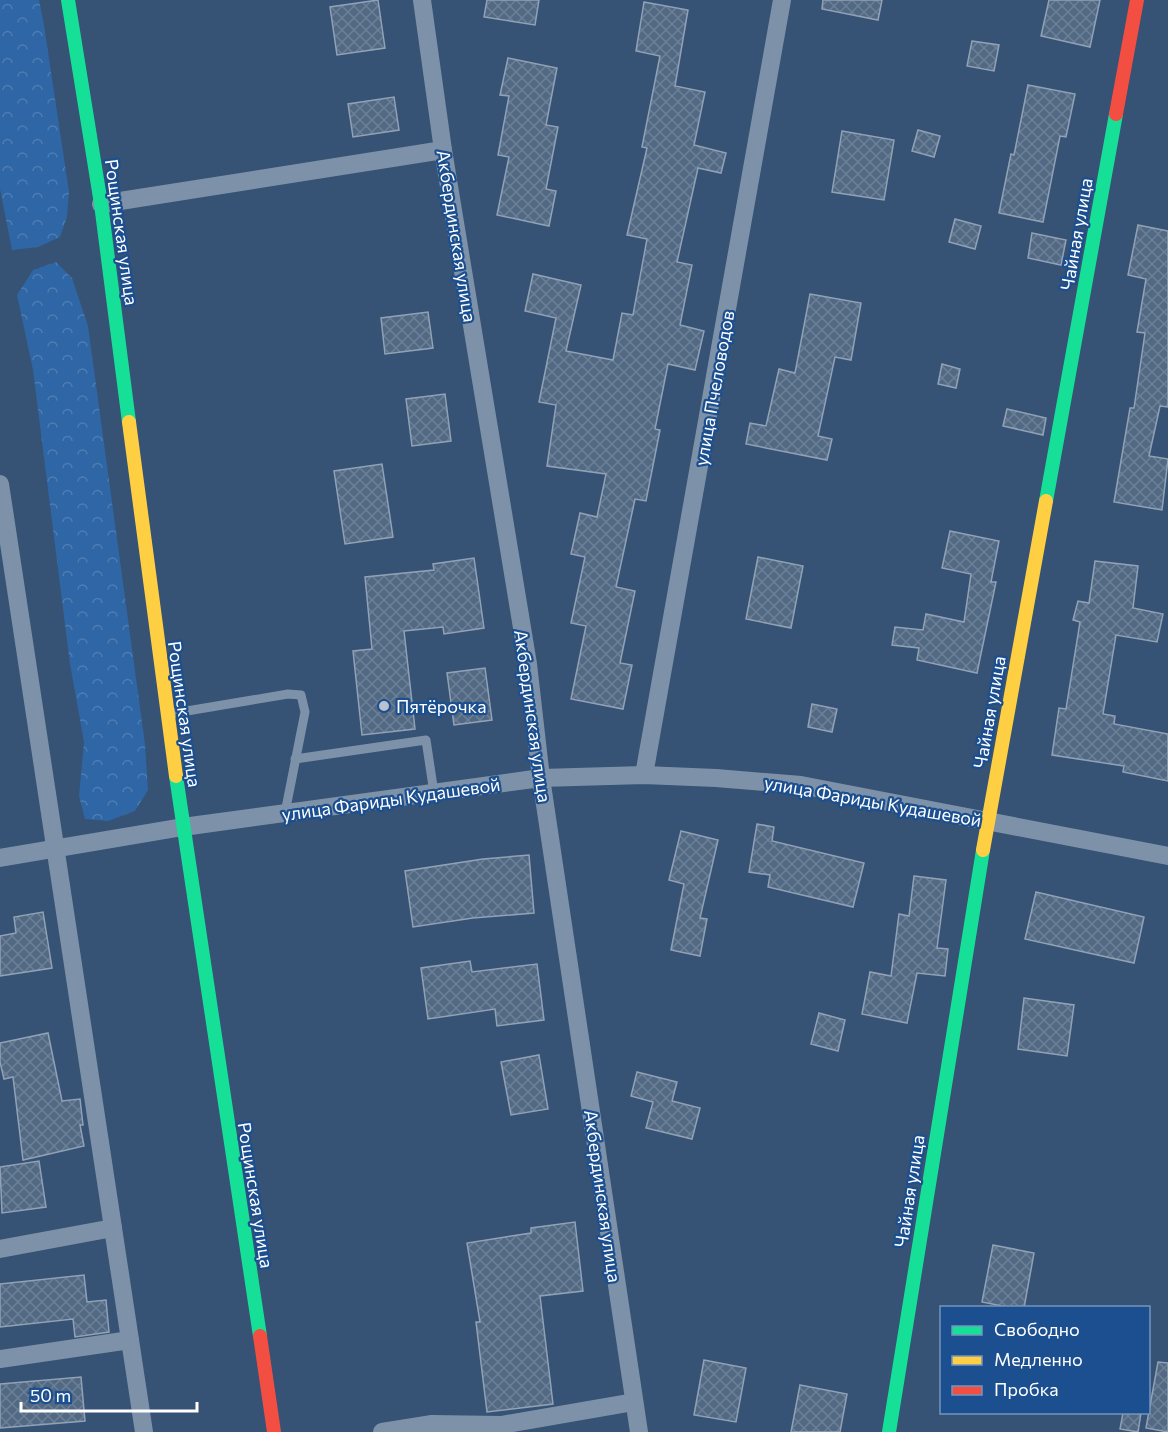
<svg xmlns="http://www.w3.org/2000/svg" width="1168" height="1432" font-family="Commissioner,sans-serif">
  <defs>
    <pattern id="forest-crowns" width="20" height="18" patternUnits="userSpaceOnUse" patternTransform="scale(1.5)"><rect width="20" height="18" fill="#2f66a5"/><path d="M2 6a3 3 0 1 1 6 0M12 15a3 3 0 1 1 6 0" fill="none" stroke="#4e7db2"/></pattern>
    <pattern id="building-cross-hatch" width="8" height="8" patternUnits="userSpaceOnUse" patternTransform="scale(1.5)"><rect width="8" height="8" fill="#526984"/><path d="M0 0l8 8M0 8l8-8" fill="none" stroke="#6c8096"/></pattern>
  </defs>
  <rect width="100%" height="100%" fill="#365274"/>
  <g fill="url(#forest-crowns)">
    <polygon points="0,0 39,0 44,25 69,192 67,217 60,237 38,247 12,250 0,189"/>
    <polygon points="56,262 72,278 88,326 145,744 148,790 135,811 108,821 85,819 79,796 84,742 70,664 33,370 17,295 33,270"/>
  </g>
  <g fill="url(#building-cross-hatch)" stroke="#92a2b6" stroke-width="1.5">
    <polygon points="378,0 385,48 337,55 330,7"/>
    <polygon points="487,0 539,0 535,25 484,17"/>
    <polygon points="823,0 882,0 878,20 822,9"/>
    <polygon points="1049,0 1100,0 1090,47 1041,36"/>
    <polygon points="644,2 688,10 675,86 705,92 694,145 726,153 721,173 698,168 677,262 692,265 680,325 704,331 695,370 668,364 655,429 660,430 646,501 635,499 616,587 635,591 620,663 632,665 623,709 571,699 586,626 571,623 585,557 571,554 580,513 597,517 606,474 547,466 556,405 539,402 556,318 525,311 533,274 581,285 566,351 613,360 622,313 633,315 647,239 627,235 647,148 642,147 660,56 636,51"/>
    <polygon points="972,41 999,45 994,71 967,66"/>
    <polygon points="508,58 557,68 546,125 558,127 546,189 556,191 549,226 497,215 509,157 498,155 509,96 500,95"/>
    <polygon points="1028,85 1075,94 1066,137 1060,136 1043,222 999,213 1011,154 1014,155"/>
    <polygon points="394,97 399,130 353,137 348,104"/>
    <polygon points="918,130 940,136 934,157 912,151"/>
    <polygon points="842,131 894,140 884,200 832,192"/>
    <polygon points="955,219 981,226 975,249 949,242"/>
    <polygon points="1138,225 1168,231 1168,407 1160,406 1149,456 1168,459 1162,510 1114,502 1130,408 1134,408 1145,333 1137,332 1146,279 1128,275"/>
    <polygon points="1032,233 1066,240 1061,265 1028,258"/>
    <polygon points="810,294 861,303 851,360 835,357 818,436 832,439 827,460 746,444 750,423 766,426 779,369 795,373"/>
    <polygon points="428,312 433,348 385,354 381,318"/>
    <polygon points="942,364 960,369 956,388 938,384"/>
    <polygon points="445,394 451,441 412,446 406,399"/>
    <polygon points="1007,409 1046,418 1043,435 1003,426"/>
    <polygon points="382,464 393,537 345,544 334,471"/>
    <polygon points="950,531 999,541 991,582 996,582 977,673 917,660 919,648 892,645 895,627 923,630 926,614 964,622 971,574 942,568"/>
    <polygon points="758,557 803,566 791,628 746,619"/>
    <polygon points="474,558 484,628 444,634 443,627 404,631 415,729 362,735 353,651 372,649 365,577 434,570 433,564"/>
    <polygon points="1095,561 1138,566 1133,608 1163,614 1157,642 1116,635 1103,714 1115,716 1114,724 1168,734 1168,781 1123,772 1124,766 1052,755 1059,708 1066,709 1080,622 1073,620 1078,601 1089,603"/>
    <polygon points="485,668 492,720 454,725 447,673"/>
    <polygon points="812,704 837,709 832,732 808,727"/>
    <polygon points="757,824 774,827 772,841 864,863 853,907 768,887 770,875 749,872"/>
    <polygon points="681,831 718,840 700,918 707,919 700,956 671,950 684,884 669,880"/>
    <polygon points="529,855 534,913 473,918 413,927 405,871 483,859"/>
    <polygon points="914,876 946,880 937,948 948,949 945,976 917,973 907,1023 862,1014 870,972 891,976 899,914 909,916"/>
    <polygon points="1036,892 1144,917 1134,963 1025,939"/>
    <polygon points="43,912 52,968 0,976 0,936 16,933 14,917"/>
    <polygon points="470,961 472,972 537,964 544,1020 497,1026 495,1009 428,1019 421,968"/>
    <polygon points="1024,998 1074,1005 1067,1056 1018,1049"/>
    <polygon points="819,1013 845,1020 838,1051 811,1044"/>
    <polygon points="48,1033 62,1101 80,1099 83,1125 80,1125 84,1146 23,1160 13,1077 4,1079 0,1062 0,1043"/>
    <polygon points="539,1055 548,1109 511,1115 501,1062"/>
    <polygon points="637,1072 677,1082 672,1101 700,1108 692,1139 646,1128 653,1102 631,1096"/>
    <polygon points="39,1161 46,1207 2,1213 0,1167"/>
    <polygon points="575,1222 583,1291 540,1296 553,1404 487,1412 476,1322 480,1322 467,1243 531,1233 531,1228"/>
    <polygon points="993,1245 1034,1253 1024,1308 1012,1308 982,1302"/>
    <polygon points="84,1275 87,1302 106,1300 109,1332 75,1337 73,1319 0,1327 0,1284"/>
    <polygon points="704,1360 746,1368 736,1422 694,1415"/>
    <polygon points="1158,1362 1168,1363 1168,1432 1146,1428"/>
    <polygon points="81,1377 85,1421 0,1428 0,1384"/>
    <polygon points="800,1385 847,1394 840,1432 791,1432"/>
    <polygon points="1123,1413 1141,1413 1138,1432 1120,1429"/>
  </g>
  <g fill="none" stroke-linecap="round" stroke-linejoin="round">
    <g stroke="#7d92a8" stroke-width="9">
      <polyline points="169,714 288,694 301,695 305,712 285,813"/>
      <polyline points="295,759 426,740 434,793"/>
    </g>
    <g stroke="#7d92a8" stroke-width="18">
      <polyline points="422,0 443,150 528,664 541,778 639,1432"/>
      <polyline points="101,204 443,150"/>
      <polyline points="0,484 144,1432"/>
      <polyline points="644,775 782,0"/>
      <polyline points="0,858 183,827 541,778 644,775 716,778 801,785 1168,856"/>
      <polyline points="0,1249 113,1228"/>
      <polyline points="0,1359 130,1340"/>
      <polyline points="382,1432 432,1424 501,1425 634,1402"/>
    </g>
    <g stroke="#16e098" stroke-width="14">
      <polyline points="68,0 101,204 129,422"/>
      <polyline points="1046,501 1116,114"/>
      <polyline points="176,776 260,1336"/>
      <polyline points="889,1432 983,850"/>
    </g>
    <g stroke="#ffcf43" stroke-width="14">
      <polyline points="129,422 176,776"/>
      <polyline points="983,850 1046,501"/>
    </g>
    <g stroke="#f24e42" stroke-width="14">
      <polyline points="1116,114 1137,0"/>
      <polyline points="260,1336 274,1432"/>
    </g>
  </g>
  <circle fill="#b9c2ce" stroke="#1b4f8f" stroke-width="2" cx="384" cy="706" r="6"/>
  <g text-anchor="middle" dominant-baseline="central" stroke-width="4.5" stroke-linejoin="round" paint-order="stroke">
    <g font-size="18" fill="#fff" stroke="#1b4f8f">
      <text transform="translate(122 232) rotate(82)">Рощинская улица</text>
      <text transform="translate(1076 234) rotate(-80)">Чайная улица</text>
      <text transform="translate(457 236) rotate(81)">Акбердинская улица</text>
      <text transform="translate(714 388) rotate(-80)">улица Пчеловодов</text>
      <text transform="translate(989 712) rotate(-80)">Чайная улица</text>
      <text transform="translate(185 714) rotate(82)">Рощинская улица</text>
      <text transform="translate(533 716) rotate(82)">Акбердинская улица</text>
      <text transform="translate(391 799) rotate(-8)">улица Фариды Кудашевой</text>
      <text transform="translate(873 801) rotate(10)">улица Фариды Кудашевой</text>
      <text transform="translate(909 1191) rotate(-81)">Чайная улица</text>
      <text transform="translate(256 1195) rotate(81)">Рощинская улица</text>
      <text transform="translate(603 1196) rotate(82)">Акбердинская улица</text>
    </g>
    <g font-size="18" fill="#fff" stroke="#1b4f8f" text-anchor="start">
      <text x="396" y="706">Пятёрочка</text>
    </g>
  </g>
  <rect x="940" y="1306" width="210" height="108" fill="#1b4f8f" stroke="#7695bc" stroke-width="1.5"/>
  <rect x="952" y="1326" width="30" height="9" fill="#16e098" stroke="#7695bc" stroke-width="1.5"/>
  <text x="994" y="1336" font-size="18" fill="#ffffff">Свободно</text>
  <rect x="952" y="1356" width="30" height="9" fill="#ffcf43" stroke="#7695bc" stroke-width="1.5"/>
  <text x="994" y="1366" font-size="18" fill="#ffffff">Медленно</text>
  <rect x="952" y="1386" width="30" height="9" fill="#f24e42" stroke="#7695bc" stroke-width="1.5"/>
  <text x="994" y="1396" font-size="18" fill="#ffffff">Пробка</text>
  <path d="M21 1402v9h176v-9" fill="none" stroke="#ffffff" stroke-width="3"/>
  <text x="30" y="1402" font-size="18" fill="#ffffff" stroke="#1b4f8f" stroke-width="4.5" paint-order="stroke">50 m</text>
</svg>
